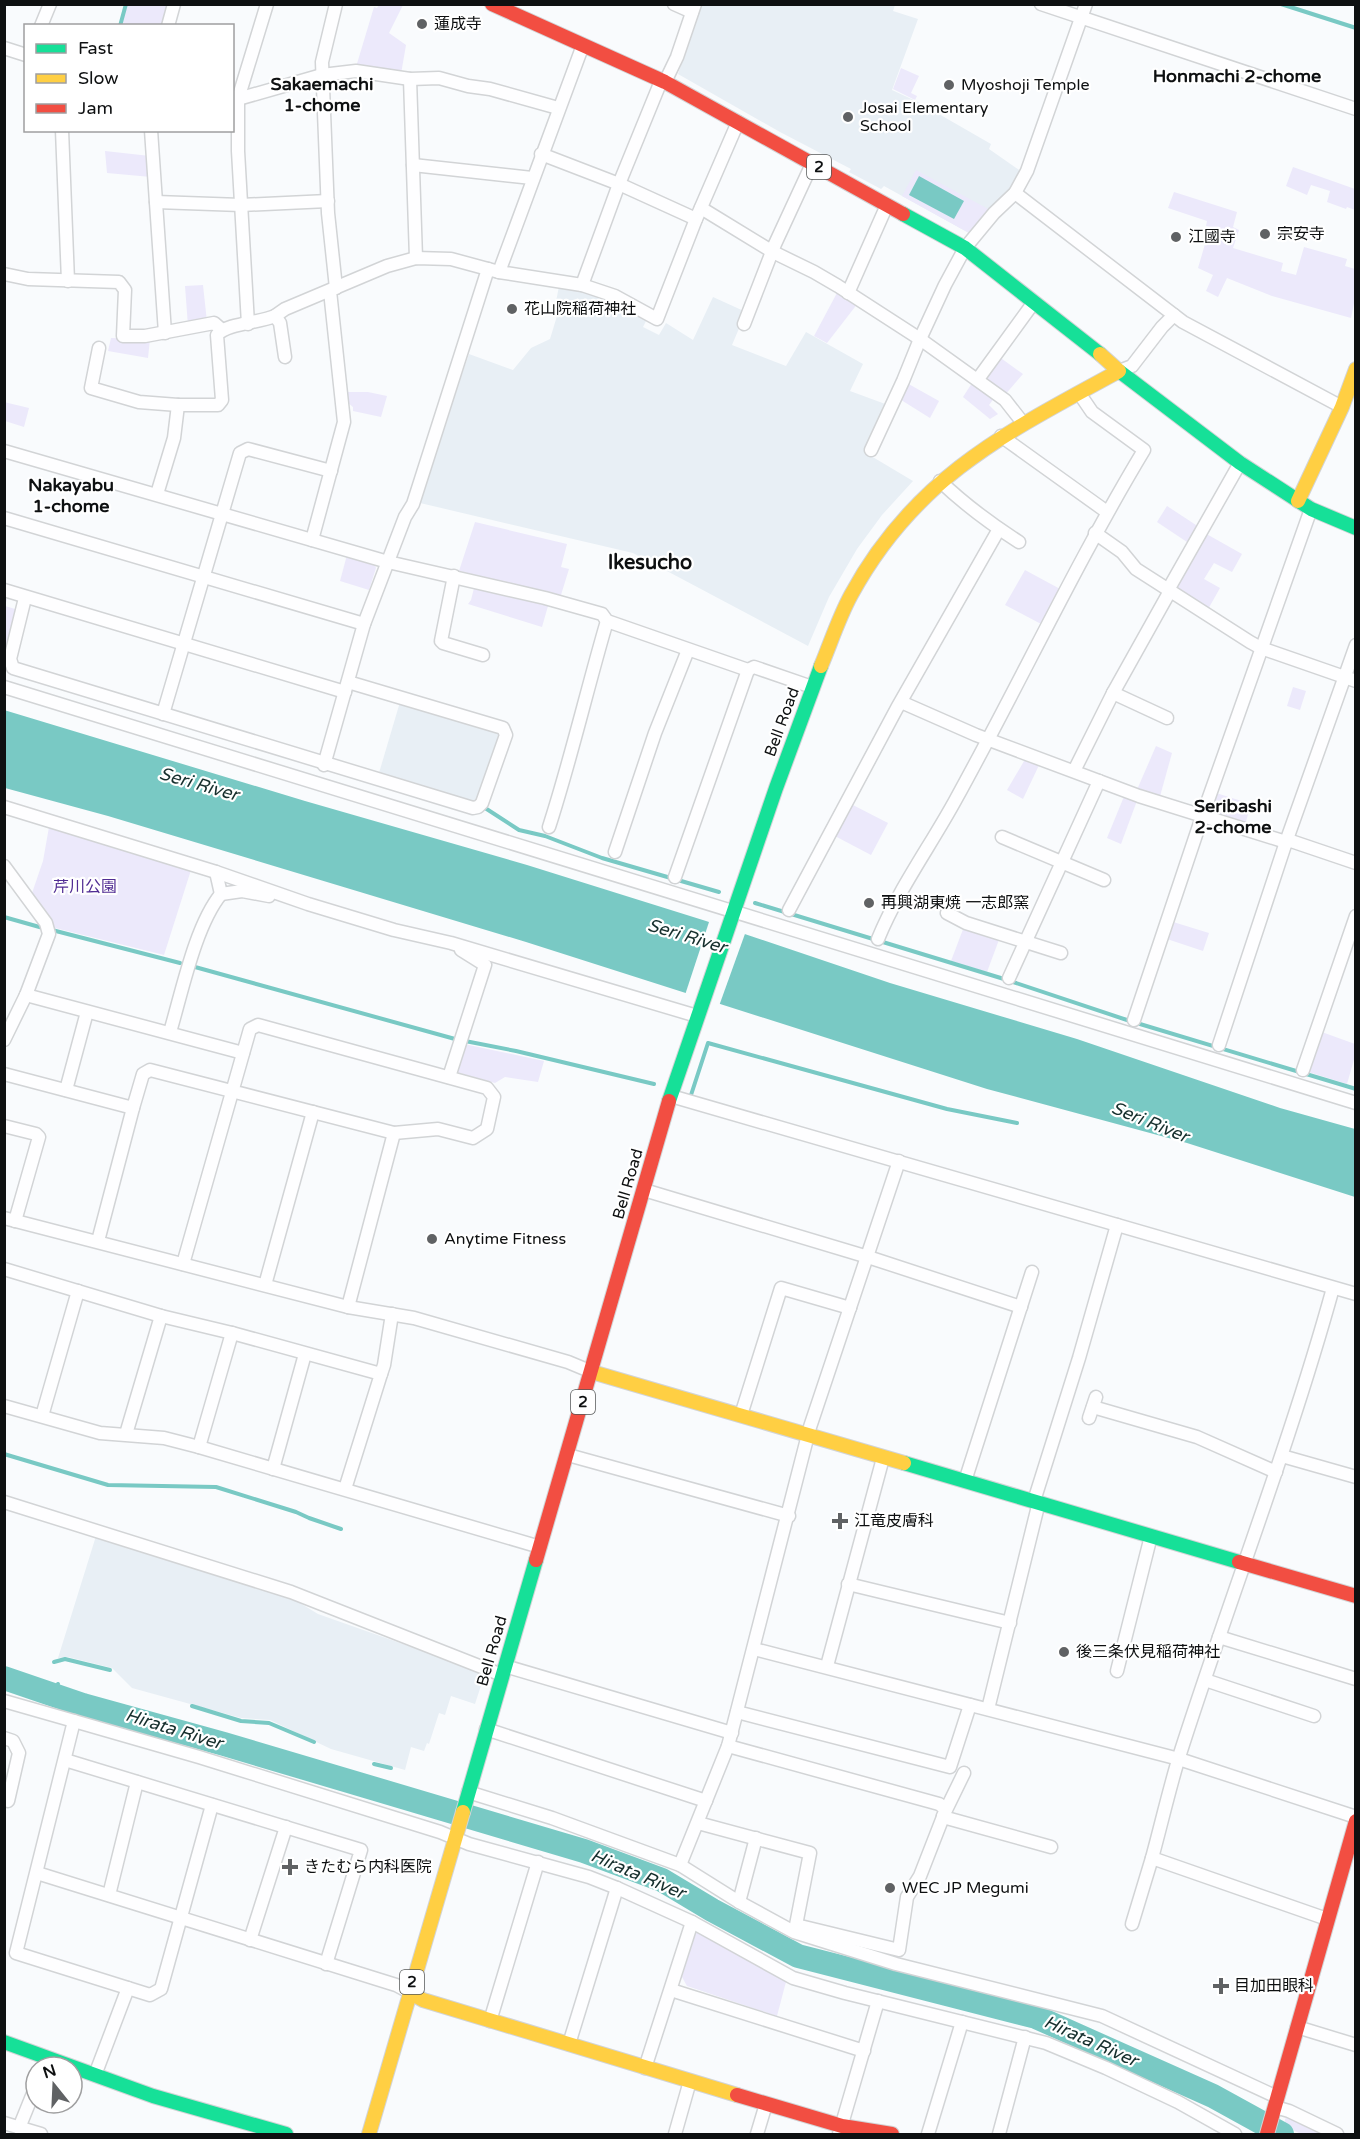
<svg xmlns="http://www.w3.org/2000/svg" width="1360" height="2139" font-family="'Varela Round','Noto Sans JP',sans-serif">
  <rect width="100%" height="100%" fill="#f9fbfd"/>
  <g fill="#e8eff5">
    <polygon points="701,5 895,5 893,11 918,19 892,90 918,102 991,144 989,149 1022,172 1013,188 969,233 884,186 881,189 849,172 851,169 780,132 678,74"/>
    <polygon points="559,286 587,292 613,302 647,319 643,327 659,335 666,323 693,340 713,297 746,312 732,345 786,366 806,332 863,364 850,391 888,405 866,453 913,481 882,515 857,549 829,597 808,646 633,553 420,503 418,499 469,354 513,370 531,348 550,339 557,316 555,307"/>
    <polygon points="400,702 499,731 501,737 477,801 473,803 379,773"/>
    <polygon points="96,1536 290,1597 318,1614 485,1673 475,1704 451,1696 445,1715 439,1713 429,1744 427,1743 424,1751 411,1747 405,1770 331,1749 270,1720 241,1718 132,1688 112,1668 68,1657 58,1658"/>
  </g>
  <g fill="#ece9fb">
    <polygon points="166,4 170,6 165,25 121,26 127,5"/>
    <polygon points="379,5 403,5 389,33 406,45 401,74 356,67 374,7 377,8"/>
    <polygon points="901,68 919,76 911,93 917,96 915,100 893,89"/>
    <polygon points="105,151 150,156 151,177 107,173"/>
    <polygon points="1293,167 1355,189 1355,210 1347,207 1346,209 1327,202 1330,191 1311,185 1307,195 1286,186"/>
    <polygon points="916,170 990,210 969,233 902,196"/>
    <polygon points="1174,192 1237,212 1233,227 1239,230 1233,248 1283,263 1281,271 1296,275 1304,247 1347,259 1345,266 1355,269 1355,298 1351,318 1272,296 1227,278 1218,297 1206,291 1213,275 1198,268 1210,227 1206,226 1207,221 1168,208"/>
    <polygon points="203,285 207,322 188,326 185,286"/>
    <polygon points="838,291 858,303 827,343 814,336"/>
    <polygon points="111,338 150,339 148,358 108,351"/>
    <polygon points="998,356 1023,374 1004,396 981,380"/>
    <polygon points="974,380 995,397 989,405 998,414 990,419 963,397"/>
    <polygon points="905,382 939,401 930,418 898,398"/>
    <polygon points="346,392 368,392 387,396 381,417 353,411 353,407 347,402"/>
    <polygon points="4,402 29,408 24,427 5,421"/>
    <polygon points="1167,506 1199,527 1190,544 1157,522"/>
    <polygon points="475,522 567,544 561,567 569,569 561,595 459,571"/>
    <polygon points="1203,532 1242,554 1232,572 1214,563 1204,579 1220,588 1207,611 1172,588"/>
    <polygon points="347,555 374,563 376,568 369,590 340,581"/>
    <polygon points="1025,570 1062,590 1043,625 1005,605"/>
    <polygon points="474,588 548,606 542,627 468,604 471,600"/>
    <polygon points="4,598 7,599 5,606 15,609 18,601 19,602 4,659"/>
    <polygon points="1293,687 1306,691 1300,710 1287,706"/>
    <polygon points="1156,746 1172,753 1159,800 1136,792"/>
    <polygon points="1027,756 1041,761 1023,799 1007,790"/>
    <polygon points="1213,792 1251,804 1245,825 1206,813"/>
    <polygon points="1125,794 1138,798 1121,844 1107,838"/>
    <polygon points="849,803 888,823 871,855 833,835"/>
    <polygon points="49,827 191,870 164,955 55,928 31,896 43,861"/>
    <polygon points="1170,921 1209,933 1203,951 1164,938"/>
    <polygon points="965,924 1000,937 987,972 951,961"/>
    <polygon points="1319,1031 1355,1044 1355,1056 1347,1084 1305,1071"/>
    <polygon points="464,1044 544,1061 538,1082 505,1077 495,1083 456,1072"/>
    <polygon points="699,1932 787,1978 777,2016 687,1986 682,1977 694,1934"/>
    <polygon points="1288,2116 1326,2134 1301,2134 1285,2126 1285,2119"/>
  </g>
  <g fill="#79c9c4">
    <polygon points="919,176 964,201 954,219 909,195"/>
    <polygon points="4,710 305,801 527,865 706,921 890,983 1077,1039 1280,1108 1355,1129 1355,1197 1187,1143 987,1089 526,942 108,816 5,788"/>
  </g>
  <polygon fill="#f9fbfd" points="710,919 746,931 719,1006 685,995"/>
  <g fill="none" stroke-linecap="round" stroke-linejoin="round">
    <g stroke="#79c9c4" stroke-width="4">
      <polyline points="1281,4 1356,28"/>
      <polyline points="120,26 126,4"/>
      <polyline points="482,806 519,830 545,836 602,858 719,892"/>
      <polyline points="755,903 1004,979 1130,1021 1356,1089"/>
      <polyline points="4,917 43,928"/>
      <polyline points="52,930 180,963"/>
      <polyline points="195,967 455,1039"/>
      <polyline points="465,1041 516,1051 654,1084"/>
      <polyline points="691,1095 708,1043 947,1109 1017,1123"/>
      <polyline points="4,1454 108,1485 216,1487 296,1512 309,1518 341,1529"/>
      <polyline points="54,1662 65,1659 110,1670"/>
      <polyline points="54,1695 58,1684"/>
      <polyline points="192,1706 241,1721 269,1723 314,1742"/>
      <polyline points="374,1764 391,1768"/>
    </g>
    <polyline stroke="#79c9c4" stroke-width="24" points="4,1678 83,1705 224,1744 584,1851 662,1880 712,1910 798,1956 1036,2017 1213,2096 1282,2134"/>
    <g stroke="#d2d4d6" stroke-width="15">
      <g id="street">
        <polyline points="674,4 692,12"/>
        <polyline points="1041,4 1356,109"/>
        <polyline points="41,26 50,4"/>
        <polyline points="168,26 174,4"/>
        <polyline points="4,48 26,55"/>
        <polyline points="410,79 416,258"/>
        <polyline points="665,82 677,57 695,4"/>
        <polyline points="238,99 322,75 356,71 410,79 439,78 468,86 490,89 558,108"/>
        <polyline points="62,130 68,281"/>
        <polyline points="151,130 165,333"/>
        <polyline points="541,154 619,184 696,219"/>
        <polyline points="413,165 532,178"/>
        <polyline points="1015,193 1183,322 1342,407"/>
        <polyline points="156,202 241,205 328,201"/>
        <polyline points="701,208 773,252 814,272 838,286 920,339 1005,400 1023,423"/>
        <polyline points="499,272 583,45"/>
        <polyline points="4,274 28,279 119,282 125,290 123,336 145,336 214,323 222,330"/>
        <polyline points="582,285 619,184 661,81"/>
        <polyline points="336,288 328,213 322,62 336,4"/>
        <polyline points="848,293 887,205"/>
        <polyline points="275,316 285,309 387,266 416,258 451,259 499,272 582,285 615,296 657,319 696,219 738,122"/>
        <polyline points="248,324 238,151 238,99 267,4"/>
        <polyline points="744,324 775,244 812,164"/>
        <path d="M99,348L91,388L139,402L178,405H218L222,400L217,335C227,323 259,323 275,316L280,323L285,357"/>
        <polyline points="1119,371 1132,366 1162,327 1174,315"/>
        <polyline points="978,379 1034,302"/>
        <polyline points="1001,436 1107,512"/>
        <polyline points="871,450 903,381 920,339 945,285 965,248 994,213 1015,193 1027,171 1086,4"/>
        <polyline points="4,451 388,562 545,598 602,614 607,621 748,670 754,667 812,687"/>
        <path d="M940,481C964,504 991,524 1019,542"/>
        <polyline points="157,494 174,438 178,405"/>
        <polyline points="4,518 364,624"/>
        <polyline points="1095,533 1122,552 1136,569 1250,642 1261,648 1356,681"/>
        <polyline points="312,540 344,422 330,291"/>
        <polyline points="454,576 441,641 443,643 483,655"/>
        <polyline points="4,590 345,692"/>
        <polyline points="1168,590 1240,463"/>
        <polyline points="25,598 10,659 13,668 473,808 478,807 482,803 506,735 503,728 348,682"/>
        <polyline points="4,687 1356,1103"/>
        <polyline points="1113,693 1167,718"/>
        <polyline points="901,702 976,735 1139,796 1286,842 1291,841 1356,863"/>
        <polyline points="163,714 240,453 248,449 331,471"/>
        <polyline points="324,765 364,624 405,517 413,504 488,269"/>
        <polyline points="1074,771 1113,693 1170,591"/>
        <polyline points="4,807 216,872 308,904 394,930 451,943 697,1016"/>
        <path d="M549,827C571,759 587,689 607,621"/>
        <polyline points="1002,837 1104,880"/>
        <polyline points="615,852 655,733 688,650"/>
        <polyline points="4,866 46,923 49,934 26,995 4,1040"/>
        <polyline points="216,872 221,894 242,891 269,896"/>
        <polyline points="675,877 748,670"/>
        <polyline points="789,910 897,708 999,529"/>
        <polyline points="947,913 966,923 1061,953"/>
        <path d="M878,939C898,890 931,845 956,799C1020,683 1076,563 1144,450L1092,412L1079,393"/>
        <polyline points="1009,978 1099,781"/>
        <polyline points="26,995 243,1053"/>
        <polyline points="1134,1020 1202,817 1311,509"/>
        <path d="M170,1032C182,992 195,926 221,894"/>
        <polyline points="1219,1045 1286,842 1356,645"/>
        <polyline points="1303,1070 1356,916"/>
        <polyline points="4,1074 133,1108 143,1074 150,1070 394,1133 438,1129 473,1138 487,1129 494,1097 487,1088 258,1025 250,1029 183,1264"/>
        <polyline points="449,1077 485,965 461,950"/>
        <polyline points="66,1090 87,1012"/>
        <polyline points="671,1096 1356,1294"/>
        <polyline points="4,1126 36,1134 39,1137 15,1221"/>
        <polyline points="644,1190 868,1257 1021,1307"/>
        <polyline points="4,1218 348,1307 414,1318 568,1362 592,1372"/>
        <polyline points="98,1241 133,1108"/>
        <polyline points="4,1269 161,1316 232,1333 381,1374 345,1489"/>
        <polyline points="265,1285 313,1112"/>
        <polyline points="348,1307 394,1133"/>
        <polyline points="381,1374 384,1365 392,1314"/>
        <polyline points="4,1406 100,1433 164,1438 199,1447 540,1547"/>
        <polyline points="1093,1407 1197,1437 1276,1472"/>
        <polyline points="741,1415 781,1288 850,1308"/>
        <polyline points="42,1416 78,1291"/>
        <polyline points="1089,1418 1096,1397"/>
        <polyline points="126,1434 161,1316"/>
        <polyline points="199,1447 232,1333"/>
        <polyline points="568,1455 789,1516"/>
        <polyline points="1282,1456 1356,1477"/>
        <polyline points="273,1469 305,1354"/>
        <polyline points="965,1481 1032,1272"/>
        <polyline points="1034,1501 1079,1358 1117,1225"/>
        <polyline points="4,1502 291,1592 502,1675"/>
        <polyline points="848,1584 1010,1623"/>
        <polyline points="1219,1637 1356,1679"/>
        <polyline points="754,1649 1179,1759 1356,1817"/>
        <polyline points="505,1666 732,1733"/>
        <polyline points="827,1666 883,1458"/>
        <polyline points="1117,1671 1151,1536"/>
        <polyline points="1205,1680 1314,1716"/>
        <polyline points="4,1701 74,1721"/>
        <polyline points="988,1709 1039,1502"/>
        <polyline points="737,1712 950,1767 970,1705"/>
        <polyline points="486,1729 706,1801"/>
        <polyline points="4,1738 13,1741 19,1753 8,1801 4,1800"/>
        <polyline points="728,1746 939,1804 946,1809"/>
        <polyline points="65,1760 361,1850 326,1964"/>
        <polyline points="468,1792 552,1818 680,1865 739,1902 794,1932 896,1964 1102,2016 1277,2097"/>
        <polyline points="212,1805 161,1989 150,1995 16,1953 74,1721 199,1757 440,1832 469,1844 589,1877 617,1888 692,1922 793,1978 845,1993 1046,2043 1106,2068 1178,2102 1235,2134"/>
        <polyline points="943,1816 964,1773"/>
        <polyline points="698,1823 810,1853 796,1925 899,1950 907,1897 920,1876 943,1817 1051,1847"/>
        <polyline points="680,1865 728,1746 810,1427 899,1161"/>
        <polyline points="37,1873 396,1985 409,1992"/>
        <polyline points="109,1895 137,1782"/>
        <polyline points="739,1902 756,1838"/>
        <path d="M1327,1919L1152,1858C1161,1825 1169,1790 1179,1757C1229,1600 1289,1447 1333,1288"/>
        <polyline points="1132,1924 1152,1858"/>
        <polyline points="250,1940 286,1827"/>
        <polyline points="671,1990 864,2051"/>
        <polyline points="490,2021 538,1862"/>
        <polyline points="1297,2027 1356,2045"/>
        <polyline points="569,2044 617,1888"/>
        <polyline points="645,2068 692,1922"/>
        <polyline points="95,2075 128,1988"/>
        <polyline points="1275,2107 1289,2111 1337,2134"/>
        <polyline points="4,2123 41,2134"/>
        <polyline points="19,2128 36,2086"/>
        <polyline points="675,2134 690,2081"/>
        <polyline points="757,2134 766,2104"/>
        <polyline points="839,2134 878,2001"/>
        <polyline points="928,2134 962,2022"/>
        <polyline points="999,2134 1025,2037"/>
      </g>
    </g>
    <g stroke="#d2d4d6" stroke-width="16">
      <g id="fast">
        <polyline points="903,214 965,248 1100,354"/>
        <polyline points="1119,371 1240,463 1311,509 1356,528"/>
        <polyline points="669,1101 776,788 821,666"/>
        <polyline points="904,1463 1239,1562"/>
        <polyline points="463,1812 536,1560"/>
        <polyline points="4,2042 153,2096 286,2134"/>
      </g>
    </g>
    <g stroke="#d2d4d6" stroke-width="16">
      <g id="slow">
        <polyline points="1298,501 1342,407 1356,369"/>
        <path d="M821,666C831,642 839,617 851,595C915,477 1007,432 1119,371L1100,354"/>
        <polyline points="592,1372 904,1463"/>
        <polyline points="409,1992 423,2000 737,2095"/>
        <polyline points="369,2134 463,1812"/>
      </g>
    </g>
    <g stroke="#d2d4d6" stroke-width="16">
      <g id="jam">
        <polyline points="492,4 665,82 903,214"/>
        <polyline points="536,1560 669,1101"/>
        <polyline points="1239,1562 1356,1596"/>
        <polyline points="737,2095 842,2126 892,2134"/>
        <polyline points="1267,2134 1356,1821"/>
      </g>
    </g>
    <use href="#street" stroke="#fefeff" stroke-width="12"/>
    <use href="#fast" stroke="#16e098" stroke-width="14"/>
    <use href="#slow" stroke="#ffcf43" stroke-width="14"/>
    <use href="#jam" stroke="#f24e42" stroke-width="14"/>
  </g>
  <g fill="#606264" stroke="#fff" stroke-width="2">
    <circle cx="422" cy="24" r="6"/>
    <circle cx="949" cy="85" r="6"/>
    <circle cx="848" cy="117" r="6"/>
    <circle cx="1265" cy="234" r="6"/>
    <circle cx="1176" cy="237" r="6"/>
    <circle cx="512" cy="309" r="6"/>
    <circle cx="869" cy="903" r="6"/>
    <circle cx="432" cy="1239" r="6"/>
    <path d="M837 1512h6v6h6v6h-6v6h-6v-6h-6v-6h6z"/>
    <circle cx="1064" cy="1652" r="6"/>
    <path d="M287 1858h6v6h6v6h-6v6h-6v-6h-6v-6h6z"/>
    <circle cx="890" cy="1888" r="6"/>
    <path d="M1218 1977h6v6h6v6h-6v6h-6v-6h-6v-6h6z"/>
  </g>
  <g text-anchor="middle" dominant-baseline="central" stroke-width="4.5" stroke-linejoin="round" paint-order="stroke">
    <g fill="#fff" stroke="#565858" stroke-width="1.5">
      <rect x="807" y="155" width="24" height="24" rx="4.5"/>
      <rect x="571" y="1390" width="24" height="24" rx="4.5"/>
      <rect x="400" y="1970" width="24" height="24" rx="4.5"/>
    </g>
    <g font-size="15" font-weight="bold" fill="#0e1011">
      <text x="819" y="167">2</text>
      <text x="583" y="1402">2</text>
      <text x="412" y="1982">2</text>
    </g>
    <g font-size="16" fill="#0e1011" stroke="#fff" text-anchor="start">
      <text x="434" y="24">蓮成寺</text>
      <text x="961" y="85">Myoshoji Temple</text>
      <text x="860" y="108">Josai Elementary<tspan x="860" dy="18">School</tspan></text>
      <text x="1277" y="234">宗安寺</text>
      <text x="1188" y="237">江國寺</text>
      <text x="524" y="309">花山院稲荷神社</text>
      <text x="881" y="903">再興湖東焼 一志郎窯</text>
      <text x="444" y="1239">Anytime Fitness</text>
      <text x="854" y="1521">江竜皮膚科</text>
      <text x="1076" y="1652">後三条伏見稲荷神社</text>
      <text x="304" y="1867">きたむら内科医院</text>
      <text x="902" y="1888">WEC JP Megumi</text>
      <text x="1234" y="1986">目加田眼科</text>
    </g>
    <g font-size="16" fill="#0e1011" stroke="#fff">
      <text transform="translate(782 722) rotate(-70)">Bell Road</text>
      <text transform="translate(628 1184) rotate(-74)">Bell Road</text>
      <text transform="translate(492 1651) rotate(-74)">Bell Road</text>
    </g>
    <g font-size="16" fill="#512d93" stroke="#fff">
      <text x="85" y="887">芹川公園</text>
    </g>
    <g font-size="18" font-weight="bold" fill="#0e1011" stroke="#fff">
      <text x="1237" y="76">Honmachi 2-chome</text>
      <text x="322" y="84">Sakaemachi<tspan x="322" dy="21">1-chome</tspan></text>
      <text x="71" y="485">Nakayabu<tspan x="71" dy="21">1-chome</tspan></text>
      <text x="1233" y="806">Seribashi<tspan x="1233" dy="21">2-chome</tspan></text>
    </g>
    <g font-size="18" font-style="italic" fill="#162f2d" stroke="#fff">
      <text transform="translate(199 784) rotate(16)">Seri River</text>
      <text transform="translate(687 936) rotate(17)">Seri River</text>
      <text transform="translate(1150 1122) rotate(22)">Seri River</text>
      <text transform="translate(174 1729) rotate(17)">Hirata River</text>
      <text transform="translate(638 1874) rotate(23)">Hirata River</text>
      <text transform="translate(1091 2041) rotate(24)">Hirata River</text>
    </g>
    <g font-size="20" font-weight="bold" fill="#0e1011" stroke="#fff">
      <text x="650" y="563">Ikesucho</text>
    </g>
  </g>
  <rect width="1360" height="2139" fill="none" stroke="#0e1011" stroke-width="12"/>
  <rect x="24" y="24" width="210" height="108" fill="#ffffff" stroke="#9f9fa0" stroke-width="1.5"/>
  <rect x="36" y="44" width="30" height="9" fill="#16e098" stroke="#9f9fa0" stroke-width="1.5"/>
  <text x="78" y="54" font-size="18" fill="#0e1011">Fast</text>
  <rect x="36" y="74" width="30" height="9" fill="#ffcf43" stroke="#9f9fa0" stroke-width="1.5"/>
  <text x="78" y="84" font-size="18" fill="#0e1011">Slow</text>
  <rect x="36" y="104" width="30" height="9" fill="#f24e42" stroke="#9f9fa0" stroke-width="1.5"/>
  <text x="78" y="114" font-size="18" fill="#0e1011">Jam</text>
  <g transform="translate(54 2085) rotate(342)"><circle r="28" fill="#ffffff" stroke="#9f9fa0" stroke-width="1.5"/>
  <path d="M0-4.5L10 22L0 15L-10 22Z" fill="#606264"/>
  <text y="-9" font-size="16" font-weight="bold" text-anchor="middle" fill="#0e1011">N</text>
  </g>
</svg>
